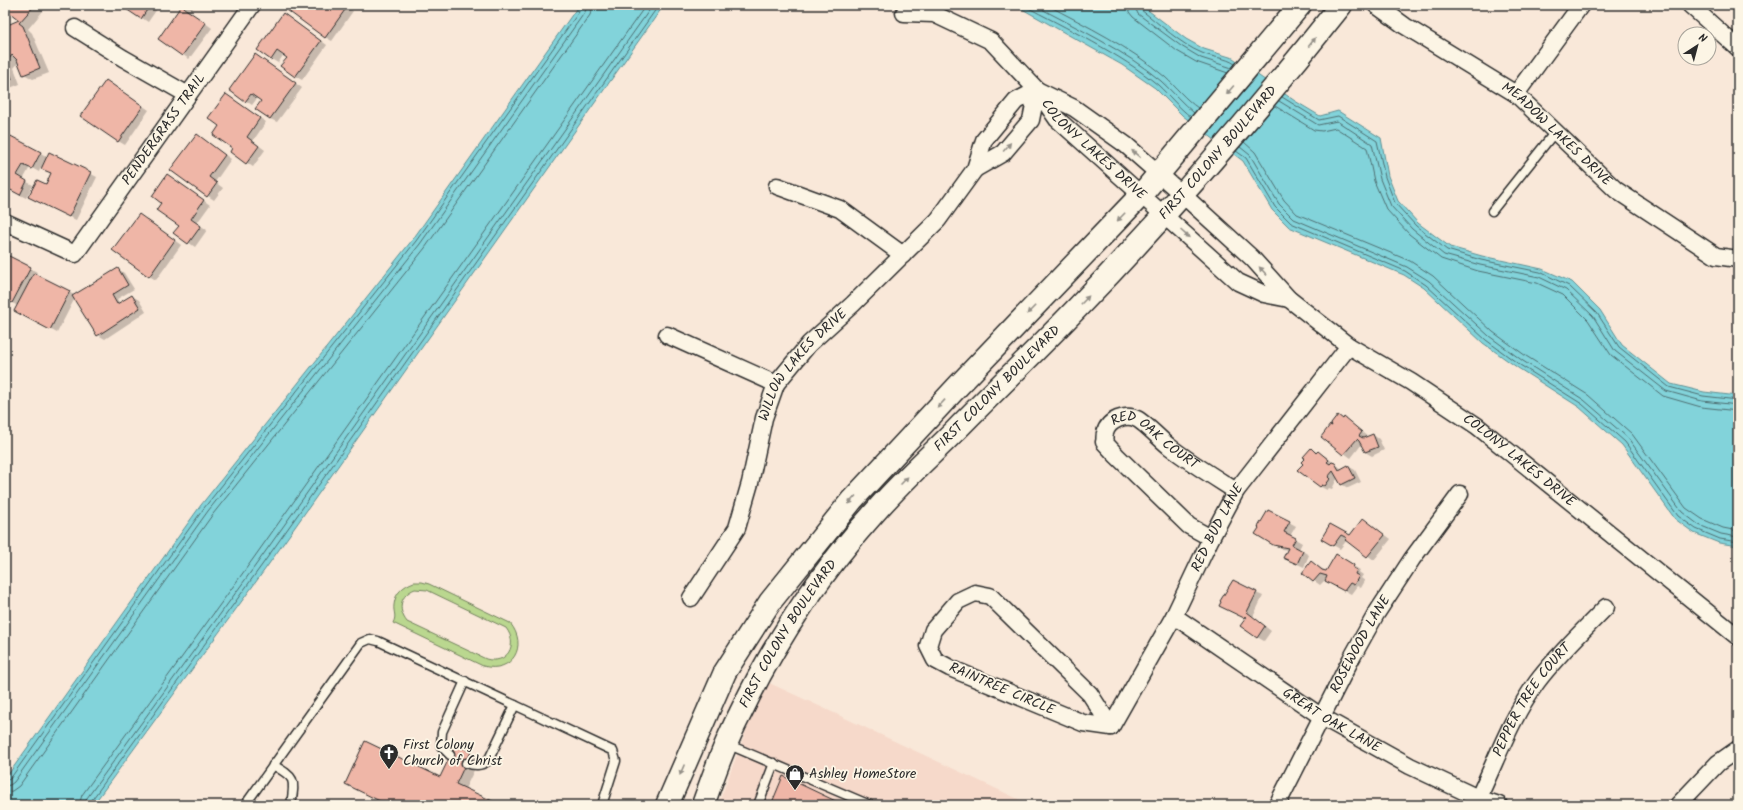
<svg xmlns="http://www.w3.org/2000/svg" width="1743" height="810" font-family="Kalam,sans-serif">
  <rect width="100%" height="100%" fill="#f9e8d9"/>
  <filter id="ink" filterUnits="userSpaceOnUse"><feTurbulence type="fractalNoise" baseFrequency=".025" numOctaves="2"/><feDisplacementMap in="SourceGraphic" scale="8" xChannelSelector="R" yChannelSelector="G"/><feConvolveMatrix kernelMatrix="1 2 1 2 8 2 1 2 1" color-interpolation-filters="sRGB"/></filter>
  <g filter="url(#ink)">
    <polygon fill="#f6d9ca" points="765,681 832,712 1031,805 718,805"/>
    <path fill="#bad78f" stroke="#72815d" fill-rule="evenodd" d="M414,582H422L429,584L510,623C529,646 512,674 483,666L393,623C397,615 393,613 394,605C395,593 403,586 414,582ZM415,589L427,590L506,628C519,645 507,665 486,659L407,622C397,609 400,595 415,589Z"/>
    <g fill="#82d3da" stroke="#5f9094">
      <polygon points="579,5 664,5 266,568 93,805 5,805 5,779 201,505 413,239"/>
      <polygon points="1015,5 1141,5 1186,39 1204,49 1233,58 1295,101 1320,116 1338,111 1381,138 1388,176 1398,201 1418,223 1450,247 1482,256 1542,269 1572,282 1600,310 1622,345 1671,384 1704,392 1738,396 1738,546 1719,543 1694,533 1675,519 1622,445 1579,407 1518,368 1483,343 1424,288 1404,275 1289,227 1272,210 1243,161 1183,116 1155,88 1122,65"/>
    </g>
    <g fill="#0003">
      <polygon points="5,5 48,5 28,29 32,33 49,73 33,79 24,74 19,62 14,68 20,84 5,90 5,27 21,21 5,7"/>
      <polygon points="122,5 151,5 157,9 148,22"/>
      <polygon points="181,5 195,5 190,12 212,28 189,59 159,39 182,6"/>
      <polygon points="292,5 344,5 353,11 332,41 325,37"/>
      <polygon points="290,18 327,45 302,80 295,76 288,57 284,54 278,63 271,59"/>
      <polygon points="262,59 302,88 277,122 270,119 262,101 258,97 252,105 230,90"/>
      <polygon points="112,85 149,110 125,145 118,141"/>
      <polygon points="226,95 266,122 253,141 265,150 253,167 247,163 234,148 221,126"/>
      <polygon points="5,134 48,157 50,153 97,177 76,220 36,201 52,173 41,167 39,172 30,167 23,180 33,185 26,198 5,187"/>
      <polygon points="197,135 231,159 215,182 223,188 214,200 208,196"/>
      <polygon points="174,179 210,205 197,223 207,230 195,247 175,233 180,226 162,202"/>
      <polygon points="146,219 181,245 156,280 149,276"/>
      <polygon points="5,255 37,272 35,274 76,296 118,269 124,273 134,289 117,299 120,304 132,296 139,300 146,312 105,339 98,335 75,298 57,333 22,314 18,306 5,299"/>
      <polygon points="1344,418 1368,437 1373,435 1379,439 1384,450 1372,456 1365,452 1362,444 1351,458 1322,437"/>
      <polygon points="5,423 10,431 5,434 5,430 6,431 8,430"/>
      <polygon points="1311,449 1325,456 1342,469 1348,466 1355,470 1361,482 1348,488 1341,484 1338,477 1332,489 1329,488 1327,490 1321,487 1299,470 1304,464"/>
      <polygon points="1364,519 1391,539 1374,560 1347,540 1340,549 1322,539 1331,525 1350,536"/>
      <polygon points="1289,522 1296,526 1290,536 1302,543 1299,549 1309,555 1304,567 1291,561 1288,550 1281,549 1257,534"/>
      <polygon points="1336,556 1360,570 1359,572 1363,575 1361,578 1365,581 1361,588 1357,586 1351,594 1325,580 1320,585 1303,573 1312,562 1327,572"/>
      <polygon points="1256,593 1263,596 1253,617 1271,631 1264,641 1257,637 1246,619 1227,609"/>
      <polygon points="456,745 480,758 465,789 498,805 388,805 441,778"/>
    </g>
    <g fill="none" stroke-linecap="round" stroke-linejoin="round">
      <g stroke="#4e6e71" stroke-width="1">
        <path d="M1023,5C1066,28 1121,54 1158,85C1169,95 1178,107 1191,117"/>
        <path d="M1034,5C1077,28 1124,50 1161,81C1172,91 1182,103 1194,113"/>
        <path d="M1047,5C1087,26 1130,47 1165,77C1176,87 1185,99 1198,108"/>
        <polyline points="1128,5 1129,12 1133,17 1177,51 1196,62 1228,73"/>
        <polyline points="1134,5 1138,14 1181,46 1201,58 1232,68"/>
        <path d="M1139,5L1141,10C1160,24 1180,44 1202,53C1213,58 1225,57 1235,64"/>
        <polyline points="1282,97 1319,120 1338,116 1377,141 1385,177 1395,203 1416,226 1447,250 1481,260 1540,272 1569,286 1597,313 1619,347 1669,387 1703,396 1738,400"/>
        <polyline points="1279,101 1318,125 1337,121 1372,144 1380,179 1391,206 1412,229 1444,255 1480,265 1539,277 1566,290 1593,316 1615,351 1666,391 1702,401 1738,405"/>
        <polyline points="1275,106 1314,130 1322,131 1336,128 1367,148 1374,181 1386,209 1409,234 1441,259 1478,271 1537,283 1563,295 1588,320 1611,355 1663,396 1701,407 1738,411"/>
        <polyline points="1244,142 1255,152 1284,200 1297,214 1410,261 1433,276 1493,332 1526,356 1588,395 1632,434 1686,508 1702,519 1723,528 1738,531"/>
        <polyline points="1240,147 1250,155 1279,204 1294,219 1407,267 1429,281 1489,336 1523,361 1584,400 1628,438 1682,512 1699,525 1721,534 1738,537"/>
        <polyline points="1236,151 1246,158 1275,207 1291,223 1405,271 1426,285 1486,340 1520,365 1582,404 1625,442 1678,516 1696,529 1720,539 1738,542"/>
        <polyline points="5,781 10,779 204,508 416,241 581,9 582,5"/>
        <polyline points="5,786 10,785 14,782 208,511 420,244 585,12 587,5"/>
        <polyline points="5,792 12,791 19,786 213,514 425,248 590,15 593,5"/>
        <polyline points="79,805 82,795 253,559 646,5"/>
        <polyline points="85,805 87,798 258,562 653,5"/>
        <polyline points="90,805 91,801 262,565 659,5"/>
      </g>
    </g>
    <g fill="#efb6a7" stroke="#2b2b2b">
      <polygon points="5,5 35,5 19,23 23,26 40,68 23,75 17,60 12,55 6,63 12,79 5,82 5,26 19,20 5,9"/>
      <polygon points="120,5 150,5 141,19"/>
      <polygon points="179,5 186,5 184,8 206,23 182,56 158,39 181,6"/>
      <polygon points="291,5 344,5 347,7 325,38 287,10"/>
      <polygon points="283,13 321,41 295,77 280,66 287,58 277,51 271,60 257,50"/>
      <polygon points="255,54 296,83 270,119 255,109 261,101 251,94 245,102 229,90"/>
      <polygon points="106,80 143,106 118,142 80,116"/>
      <polygon points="226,94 260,118 247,137 259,146 246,164 230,152 232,148 213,135 219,126 208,118"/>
      <polygon points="5,133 41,152 32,169 23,165 17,175 27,181 20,195 5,187"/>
      <polygon points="197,134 225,155 209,177 217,183 207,197 170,170"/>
      <polygon points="49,152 91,172 69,217 28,197 37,180 46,184 51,173 41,169"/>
      <polygon points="167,174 204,200 191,219 201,226 188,244 173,233 179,226 156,210 161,203 152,196"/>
      <polygon points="139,214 175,240 149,277 112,250"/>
      <polygon points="5,254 31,267 12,303 5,300"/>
      <polygon points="118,268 128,285 112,295 117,304 132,295 140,308 97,336 72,296"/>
      <polygon points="34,273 70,291 50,330 14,311"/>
      <polygon points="1338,415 1343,419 1344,417 1362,432 1359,436 1363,438 1373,434 1378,447 1365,452 1359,441 1357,439 1343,455 1321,437 1330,425 1332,426 1331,424"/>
      <polygon points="1311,448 1316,453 1318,451 1329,460 1327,462 1330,464 1332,462 1335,463 1339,470 1348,465 1355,478 1341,485 1333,471 1328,477 1330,479 1325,486 1322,485 1320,487 1297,470 1303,464 1301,462 1305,458 1303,457"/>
      <polygon points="1268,510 1290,521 1284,532 1296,538 1292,545 1303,551 1297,564 1283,558 1288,548 1273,545 1255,534 1259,528 1258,527"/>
      <polygon points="1363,518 1385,535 1367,557 1345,540 1347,538 1341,535 1333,546 1321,539 1330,524 1350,535"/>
      <polygon points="1336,554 1354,565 1353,568 1357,570 1355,574 1359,576 1354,585 1350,583 1344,591 1325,581 1327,576 1320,574 1313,582 1302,573 1311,561 1322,570 1326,571"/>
      <polygon points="1233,580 1257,592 1247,612 1265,626 1257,638 1240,626 1246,618 1245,616 1244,618 1219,606 1221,602 1220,601"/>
      <polygon points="365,741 440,777 456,744 471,752 456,784 501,805 388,805 345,784"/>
      <polygon points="783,776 844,805 771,805"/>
    </g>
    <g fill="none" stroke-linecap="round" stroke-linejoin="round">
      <g stroke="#2b2b2b" stroke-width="11">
        <g id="service">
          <polyline points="1492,211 1555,132"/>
          <polyline points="727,744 870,805"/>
          <polyline points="450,755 441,746 442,732 465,681"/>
          <path d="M466,763C475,766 480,766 488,761L515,705"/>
          <path d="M273,765C296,778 295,779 291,805"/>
          <polyline points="245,805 361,643 370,639 378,641 613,751 616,761 602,805"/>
          <polyline points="758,805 774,763"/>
        </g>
      </g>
      <g stroke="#2b2b2b" stroke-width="19">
        <g id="minor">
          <path id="s1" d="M1376,5L1405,26L1516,94L1616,190L1716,256L1738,259"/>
          <polyline points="1690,5 1738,48"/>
          <path id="s2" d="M904,13L934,14L991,41L1037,90L1057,119L1238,282L1264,294L1289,299"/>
          <polyline points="75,28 123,58 188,95"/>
          <path id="s3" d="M1037,90L1074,108L1126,145L1183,195L1252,258L1289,299L1349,346L1411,382L1477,426L1738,637"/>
          <polyline points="1516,94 1581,5"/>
          <polyline points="975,169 1003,153 1031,120 1037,90"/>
          <polyline points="777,186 840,209 903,255"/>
          <path id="s4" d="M5,222L75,254L252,5"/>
          <polyline points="667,335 776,384"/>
          <path id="s5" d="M1211,538L1189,526L1117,456L1104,442C1105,439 1104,435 1105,433C1108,420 1126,413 1137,419C1144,422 1162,441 1170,447C1191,463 1214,477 1236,491"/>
          <polygon points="975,593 990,596 1090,694 1111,727 1083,723 950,668 935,660 928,646 933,630 958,601"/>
          <path id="s6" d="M691,598L737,528L750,483L764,418L776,384L809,344L853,304L938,220L975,169L984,140L1016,101L1037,90"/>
          <path id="s7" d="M1174,616L1322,717L1410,766L1478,798L1499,805"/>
          <path id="s8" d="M1111,727L1174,616L1211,538L1236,491L1349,346"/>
          <path id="s9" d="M1277,805L1351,659L1376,614L1412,559L1460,494"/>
          <path id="s10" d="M1475,805C1495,764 1510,719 1537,682C1557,655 1583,631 1606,607"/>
          <polyline points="1678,805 1718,763 1738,749"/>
        </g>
      </g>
      <g stroke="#2b2b2b" stroke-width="25">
        <g id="secondary">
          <polyline points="667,805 725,672 770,602 852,500 959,385 1141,195 1300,5"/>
          <path id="s11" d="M703,805C714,774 725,743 740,714C775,641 821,572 875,512C900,483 928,458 955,431C996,389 1039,348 1079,306C1172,210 1258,110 1341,5"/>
        </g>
      </g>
      <use href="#service" stroke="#fcf5e5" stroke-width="8"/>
      <use href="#minor" stroke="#fcf5e5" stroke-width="16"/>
      <use href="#secondary" stroke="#fcf5e5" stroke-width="22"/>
    </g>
    <defs><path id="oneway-solid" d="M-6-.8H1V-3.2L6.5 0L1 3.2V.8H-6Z"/></defs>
    <g fill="#949088">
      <use href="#oneway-solid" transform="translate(1312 42) rotate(-52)"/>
      <use href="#oneway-solid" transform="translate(1230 90) rotate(130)"/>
      <use href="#oneway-solid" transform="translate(1007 147) rotate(-50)"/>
      <use href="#oneway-solid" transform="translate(1136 154) rotate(-139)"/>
      <use href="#oneway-solid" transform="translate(1121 217) rotate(134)"/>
      <use href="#oneway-solid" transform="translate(1185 234) rotate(42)"/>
      <use href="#oneway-solid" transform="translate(1263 271) rotate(-133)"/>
      <use href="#oneway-solid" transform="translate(1085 300) rotate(-46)"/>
      <use href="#oneway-solid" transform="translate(1031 310) rotate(134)"/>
      <use href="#oneway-solid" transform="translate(941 404) rotate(133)"/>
      <use href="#oneway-solid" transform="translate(904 481) rotate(-46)"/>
      <use href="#oneway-solid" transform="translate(852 500) rotate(131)"/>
      <use href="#oneway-solid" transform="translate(682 770) rotate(113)"/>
    </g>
  </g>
  <defs>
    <g id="church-pin" transform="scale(1)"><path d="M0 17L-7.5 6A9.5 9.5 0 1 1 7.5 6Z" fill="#2b2b2b" stroke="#fcf5e5"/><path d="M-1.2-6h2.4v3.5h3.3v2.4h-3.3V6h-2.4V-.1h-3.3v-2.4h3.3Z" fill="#fff"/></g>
    <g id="shop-pin" transform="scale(1)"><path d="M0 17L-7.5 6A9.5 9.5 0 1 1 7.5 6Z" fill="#2b2b2b" stroke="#fcf5e5"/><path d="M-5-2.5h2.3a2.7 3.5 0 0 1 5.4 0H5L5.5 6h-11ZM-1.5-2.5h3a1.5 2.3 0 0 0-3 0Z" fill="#fff"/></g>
  </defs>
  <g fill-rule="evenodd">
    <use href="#church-pin" x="389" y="753"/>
    <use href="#shop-pin" x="795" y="774"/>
  </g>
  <g text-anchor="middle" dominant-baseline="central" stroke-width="3.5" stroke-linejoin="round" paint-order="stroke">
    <g font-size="14" fill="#2b2b2b" stroke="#fcf5e5">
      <text stroke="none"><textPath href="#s4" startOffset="230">PENDERGRASS TRAIL</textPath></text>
      <text stroke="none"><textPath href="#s1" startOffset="223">MEADOW LAKES DRIVE</textPath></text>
      <text stroke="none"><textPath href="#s2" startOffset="243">COLONY LAKES DRIVE</textPath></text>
      <text stroke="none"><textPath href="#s11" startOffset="839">FIRST COLONY BOULEVARD</textPath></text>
      <text stroke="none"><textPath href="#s6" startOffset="264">WILLOW LAKES DRIVE</textPath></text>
      <text stroke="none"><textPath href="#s11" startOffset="516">FIRST COLONY BOULEVARD</textPath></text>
      <text stroke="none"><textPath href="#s5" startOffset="218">RED OAK COURT</textPath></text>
      <text stroke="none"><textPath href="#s3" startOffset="611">COLONY LAKES DRIVE</textPath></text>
      <text stroke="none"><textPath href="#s8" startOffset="226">RED BUD LANE</textPath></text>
      <text stroke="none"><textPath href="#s11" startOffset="192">FIRST COLONY BOULEVARD</textPath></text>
      <text stroke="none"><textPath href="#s9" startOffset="181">ROSEWOOD LANE</textPath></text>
      <text transform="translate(1002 689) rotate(23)">RAINTREE CIRCLE</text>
      <text stroke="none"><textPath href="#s10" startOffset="120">PEPPER TREE COURT</textPath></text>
      <text stroke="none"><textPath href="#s7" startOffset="189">GREAT OAK LANE</textPath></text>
    </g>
    <g font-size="14" fill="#2b2b2b" stroke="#fcf5e5" text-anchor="start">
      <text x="403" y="745">First Colony<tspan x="403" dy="16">Church of Christ</tspan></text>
      <text x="809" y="774">Ashley HomeStore</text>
    </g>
  </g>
  <rect width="1743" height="810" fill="none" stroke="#fcf5e5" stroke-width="20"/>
  <rect x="10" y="10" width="1723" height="790" fill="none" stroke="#2b2b2b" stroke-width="1.5" filter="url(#ink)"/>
  <g transform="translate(1697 46) rotate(36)"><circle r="19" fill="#fcf5e5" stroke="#a8a49b"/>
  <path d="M0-3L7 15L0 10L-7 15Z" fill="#2b2b2b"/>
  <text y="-6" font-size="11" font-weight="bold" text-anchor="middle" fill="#2b2b2b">N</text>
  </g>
</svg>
